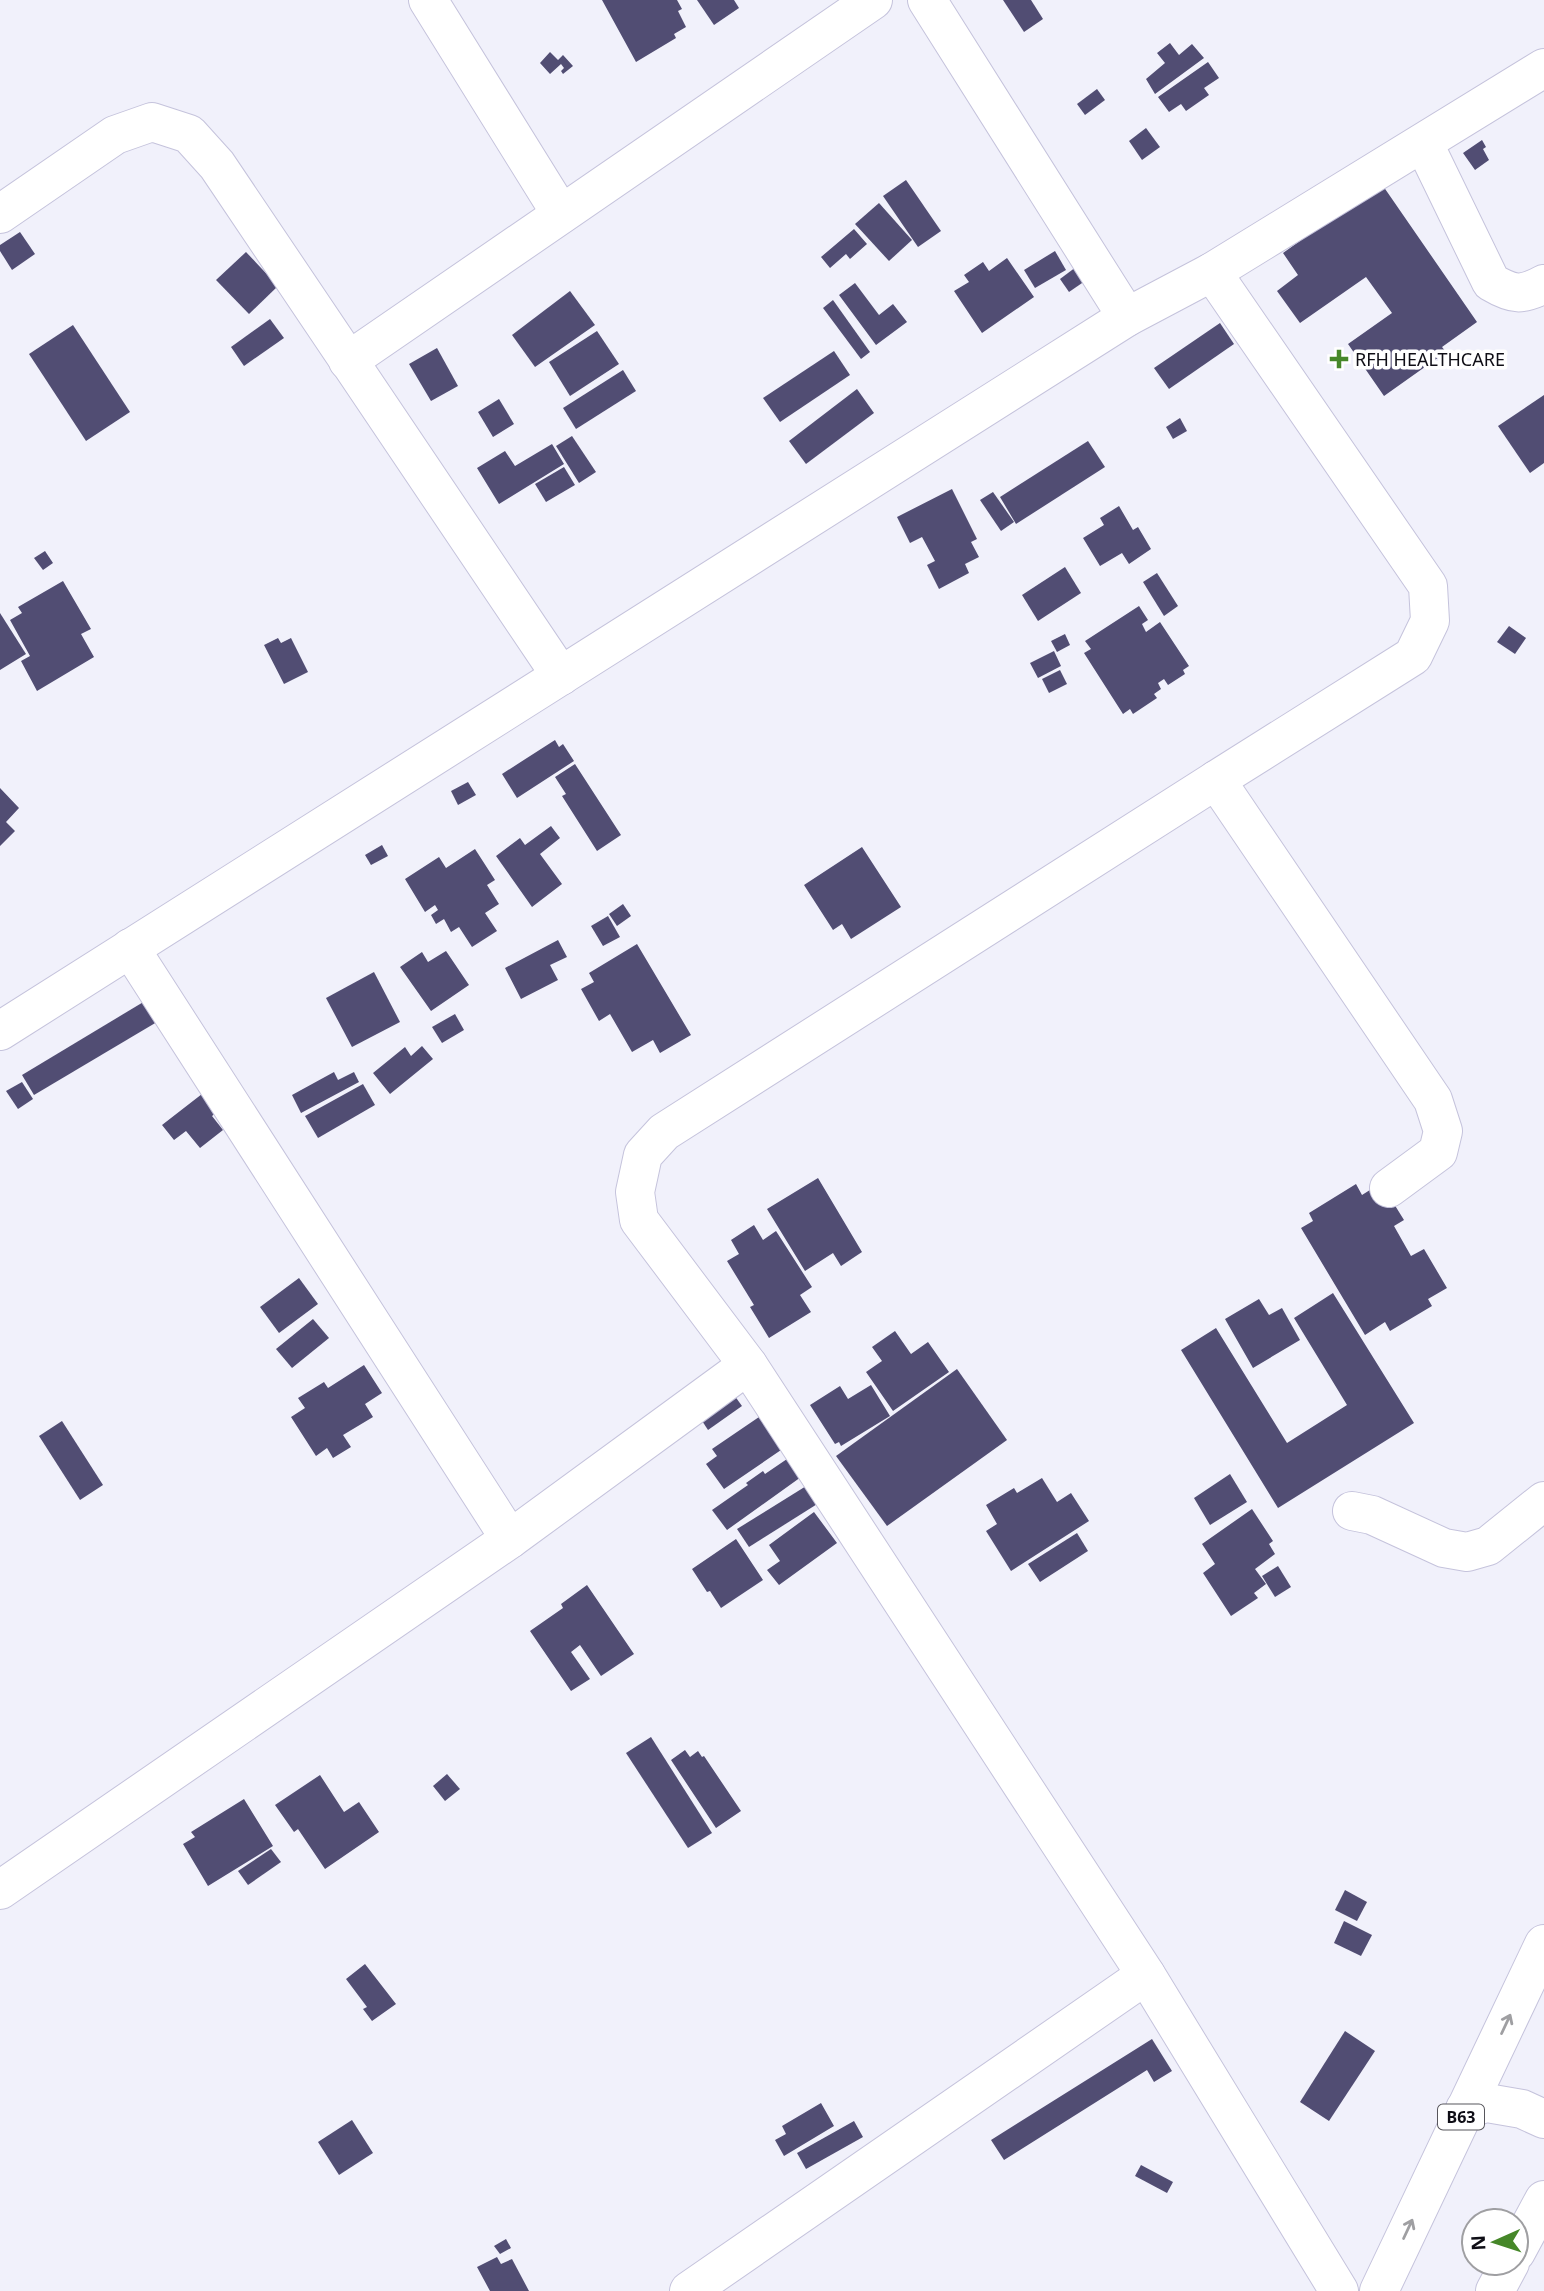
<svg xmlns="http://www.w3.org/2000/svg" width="1544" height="2291" font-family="'Noto Sans',sans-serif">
  <rect width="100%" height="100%" fill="#f1f1fb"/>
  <g fill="#514d73">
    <polygon points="602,0 677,0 682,9 678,11 686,27 674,34 676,38 636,62"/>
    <polygon points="697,0 734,0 739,8 714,25"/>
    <polygon points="1003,0 1031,0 1043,19 1024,32"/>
    <polygon points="1170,43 1179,55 1192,44 1204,58 1155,94 1146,79 1165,63 1157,53"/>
    <polygon points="550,52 558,60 563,55 573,66 563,74 561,71 564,68 561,64 550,74 540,63"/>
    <polygon points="1208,62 1219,78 1204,88 1209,95 1186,111 1181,104 1169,112 1158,97"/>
    <polygon points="1097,89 1105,100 1085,115 1077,104"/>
    <polygon points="1146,128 1160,147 1142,160 1129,141"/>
    <polygon points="1482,140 1486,147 1483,149 1489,160 1475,170 1463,153"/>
    <polygon points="906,180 941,231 918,247 883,196"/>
    <polygon points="1381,183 1477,322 1442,347 1446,352 1384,396 1348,344 1392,313 1366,277 1300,323 1277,291 1298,275 1283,253"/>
    <polygon points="879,203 912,240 889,261 855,224"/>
    <polygon points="854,229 867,244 850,259 846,254 830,268 821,257"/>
    <polygon points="20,232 35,254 12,270 0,251 0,245"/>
    <polygon points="1055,251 1066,270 1035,288 1024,270"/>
    <polygon points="246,252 278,286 249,314 216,280"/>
    <polygon points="1007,258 1034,297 982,333 954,291 969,282 964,275 983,262 989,271"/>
    <polygon points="1076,267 1085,281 1069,292 1060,279"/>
    <polygon points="855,283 879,315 893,304 907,322 876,345 839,295"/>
    <polygon points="570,291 595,325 535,367 512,335"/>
    <polygon points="833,300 870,352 861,359 823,308"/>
    <polygon points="270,319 284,338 244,366 231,347"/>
    <polygon points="1220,323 1234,344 1169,389 1154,368"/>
    <polygon points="73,325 130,412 86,441 29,354"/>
    <polygon points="597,331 619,364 570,396 549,362"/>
    <polygon points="437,348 458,386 431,401 409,364"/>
    <polygon points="834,351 850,375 780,422 763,398"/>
    <polygon points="623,370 636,391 576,429 563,408"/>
    <polygon points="857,389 874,413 806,464 789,441"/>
    <polygon points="1544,395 1544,463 1530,473 1498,426"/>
    <polygon points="499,399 514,424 493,437 478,412"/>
    <polygon points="1180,418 1187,431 1173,439 1166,427"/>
    <polygon points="572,436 596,472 579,483 556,446"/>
    <polygon points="1088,441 1105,467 1016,524 1000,497"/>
    <polygon points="552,444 564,464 499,504 477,468 505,451 515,466"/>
    <polygon points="564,467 575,485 546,502 535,484"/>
    <polygon points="952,489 977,539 971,542 979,557 965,564 969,573 939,589 927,565 935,561 922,537 910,543 897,517"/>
    <polygon points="993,492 1014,522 1001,531 980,500"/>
    <polygon points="1119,506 1133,530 1138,527 1151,549 1129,564 1122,553 1100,566 1083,538 1104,525 1100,518"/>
    <polygon points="45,551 53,563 43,570 34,558"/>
    <polygon points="1065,567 1081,593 1038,621 1022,595"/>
    <polygon points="1157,573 1178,606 1164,616 1143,582"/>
    <polygon points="63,581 91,629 81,634 94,657 37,691 21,661 30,656 10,620 22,613 18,607"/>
    <polygon points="1139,606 1148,620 1142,624 1146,632 1160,622 1189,666 1183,670 1185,674 1168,685 1164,679 1158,683 1161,689 1154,694 1157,698 1133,714 1130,709 1123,714 1084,653 1091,649 1085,641"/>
    <polygon points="0,613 26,654 0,670"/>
    <polygon points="1509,626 1526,638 1515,654 1497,642"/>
    <polygon points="1065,634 1070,645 1057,652 1051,641"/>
    <polygon points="278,638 281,643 291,638 308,672 284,684 264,645"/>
    <polygon points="1054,651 1061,666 1038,678 1030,663"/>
    <polygon points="1060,670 1067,684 1049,693 1042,679"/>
    <polygon points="555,740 559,747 563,744 574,761 517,798 502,774"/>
    <polygon points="575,764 621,835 597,851 562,796 566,794 555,777"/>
    <polygon points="468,782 476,795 458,805 451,791"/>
    <polygon points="0,788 19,808 6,822 15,831 0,846"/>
    <polygon points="551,826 560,838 540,854 562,884 532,907 496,856 520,838 525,845"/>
    <polygon points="382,845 388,856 371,865 365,855"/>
    <polygon points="862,847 901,907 851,939 842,924 833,930 804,885"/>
    <polygon points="475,849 495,880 487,885 499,904 485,913 497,931 472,947 459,927 451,932 444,919 436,924 431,915 438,910 435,905 425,912 405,879 439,857 446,868"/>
    <polygon points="623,904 631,916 617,926 609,914"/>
    <polygon points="608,916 620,937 603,946 591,926"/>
    <polygon points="558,940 567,957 550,965 558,980 521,999 505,968"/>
    <polygon points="637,944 691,1035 660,1053 653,1040 632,1052 610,1014 599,1021 581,989 594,982 589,973"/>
    <polygon points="446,951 469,985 431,1011 400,967 422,952 428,962"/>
    <polygon points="374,972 400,1022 352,1047 326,998"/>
    <polygon points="155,995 167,1016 34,1095 22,1075"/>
    <polygon points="455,1014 464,1030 442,1043 432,1027"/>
    <polygon points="422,1046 433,1059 390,1094 373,1073 405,1047 411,1056"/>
    <polygon points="334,1072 338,1080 354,1072 359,1082 301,1113 292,1095"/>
    <polygon points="22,1082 33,1099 18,1109 6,1091"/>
    <polygon points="363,1084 375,1105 318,1138 305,1116"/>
    <polygon points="211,1087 225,1105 212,1116 223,1130 200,1148 186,1131 174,1140 162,1125"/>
    <polygon points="818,1178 862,1252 841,1266 833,1253 805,1271 767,1209"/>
    <polygon points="1381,1183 1404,1220 1394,1226 1411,1256 1424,1249 1447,1288 1428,1299 1432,1306 1390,1331 1385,1322 1365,1335 1301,1228 1313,1221 1309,1213 1356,1184 1362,1195"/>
    <polygon points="754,1225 763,1240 776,1231 812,1287 800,1295 811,1312 769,1338 750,1307 754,1305 727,1261 739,1254 731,1240"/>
    <polygon points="299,1278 318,1304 279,1333 260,1307"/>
    <polygon points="1333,1293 1414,1423 1278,1508 1181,1350 1216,1328 1287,1443 1347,1405 1294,1318"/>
    <polygon points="1259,1299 1269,1315 1282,1308 1300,1340 1253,1368 1225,1319"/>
    <polygon points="313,1319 329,1338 292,1368 276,1349"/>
    <polygon points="895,1331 911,1354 928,1342 949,1372 893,1411 866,1372 882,1361 872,1347"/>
    <polygon points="364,1365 382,1393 365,1404 373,1417 343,1435 351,1447 333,1458 327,1448 316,1456 291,1417 305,1408 298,1398 324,1382 328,1388"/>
    <polygon points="957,1369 1007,1440 887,1526 836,1456"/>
    <polygon points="871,1385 890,1416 841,1446 839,1442 835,1444 810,1405 840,1386 848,1399"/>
    <polygon points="729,1388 742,1406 708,1430 695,1410"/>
    <polygon points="759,1417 781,1450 724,1489 706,1464 717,1456 712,1449"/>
    <polygon points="62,1421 103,1485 80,1500 39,1436"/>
    <polygon points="787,1459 801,1477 727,1530 712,1510 748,1485 746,1483 763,1471 765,1474"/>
    <polygon points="1230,1474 1247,1502 1210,1525 1194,1498"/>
    <polygon points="1042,1478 1057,1502 1071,1493 1089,1521 1011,1571 986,1531 997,1524 986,1505 1014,1488 1017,1493"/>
    <polygon points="811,1483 822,1501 749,1547 737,1529"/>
    <polygon points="1252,1509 1273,1541 1269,1544 1275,1554 1255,1569 1266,1584 1254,1593 1258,1598 1231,1616 1203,1573 1215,1564 1202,1544"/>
    <polygon points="814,1512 837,1543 779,1585 767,1570 780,1561 769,1545"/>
    <polygon points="1077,1533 1088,1551 1040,1582 1028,1564"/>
    <polygon points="736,1539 763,1580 721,1608 710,1591 707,1592 692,1569"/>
    <polygon points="1278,1566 1291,1587 1275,1597 1262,1576"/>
    <polygon points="587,1585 634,1654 601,1676 580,1645 571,1652 590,1679 571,1691 530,1631 563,1608 561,1604"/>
    <polygon points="651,1737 712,1833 688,1848 626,1753"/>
    <polygon points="685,1750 690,1757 698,1751 702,1757 704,1756 741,1811 716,1828 671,1760"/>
    <polygon points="447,1774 460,1789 445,1801 433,1786"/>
    <polygon points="320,1775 344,1812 359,1802 379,1832 325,1869 298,1829 294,1832 275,1805"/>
    <polygon points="244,1799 273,1846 208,1886 183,1844 195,1837 191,1832"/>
    <polygon points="271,1849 281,1862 248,1885 238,1871"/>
    <polygon points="1345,1890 1367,1902 1357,1921 1335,1910"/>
    <polygon points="1344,1921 1372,1935 1361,1956 1334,1943"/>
    <polygon points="365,1964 396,2004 372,2021 363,2009 367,2007 346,1979"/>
    <polygon points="1345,2031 1375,2051 1329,2121 1300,2102"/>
    <polygon points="1152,2039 1172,2071 1154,2082 1147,2070 1004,2160 991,2140"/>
    <polygon points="821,2103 834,2126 784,2156 775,2140 786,2134 782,2126"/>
    <polygon points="352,2120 373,2153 339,2175 318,2142"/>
    <polygon points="854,2121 863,2137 806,2169 797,2153"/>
    <polygon points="1141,2165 1173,2182 1167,2193 1135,2176"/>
    <polygon points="506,2239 511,2248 500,2254 494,2246"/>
    <polygon points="497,2257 501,2264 512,2259 529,2291 490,2291 477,2267"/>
  </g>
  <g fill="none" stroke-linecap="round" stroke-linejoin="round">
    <g stroke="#c5c3dc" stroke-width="40">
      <g id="minor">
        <polyline points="428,0 561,214"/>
        <polyline points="927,0 1127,317"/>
        <path d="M1424,144L1491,282C1513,295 1522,296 1544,284"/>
        <polyline points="0,214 115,135 152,122 189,134 217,165 561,676"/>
        <polyline points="1212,272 1428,586 1430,621 1413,656 1216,780"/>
        <polyline points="348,361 873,0"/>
        <polyline points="130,948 510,1539"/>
        <polyline points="0,1031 1127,317 1212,272 1544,68"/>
        <polyline points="1352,1511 1372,1515 1444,1548 1467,1552 1488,1546 1544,1501"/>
        <polyline points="0,1890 510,1539 748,1365"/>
        <polyline points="689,2291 1146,1975"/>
        <polyline points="1339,2291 1146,1975 748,1365 639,1220 635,1192 643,1155 664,1132 1216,780 1433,1100 1443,1131 1438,1152 1389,1188"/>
      </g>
    </g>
    <g stroke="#c5c3dc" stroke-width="40">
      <g id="highway">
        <polyline points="1465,2109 1487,2103 1522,2109 1544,2119"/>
        <polyline points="1516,2252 1544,2200"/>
        <polyline points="1379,2291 1544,1944"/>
        <polyline points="1495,2291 1510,2263"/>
      </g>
    </g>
    <use href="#minor" stroke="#fff" stroke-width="38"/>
    <use href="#highway" stroke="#fff" stroke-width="38"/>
  </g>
  <defs><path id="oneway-shaft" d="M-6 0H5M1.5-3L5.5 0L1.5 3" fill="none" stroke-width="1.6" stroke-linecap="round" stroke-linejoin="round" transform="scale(1.75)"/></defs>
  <g stroke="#9f9fa2">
    <use href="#oneway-shaft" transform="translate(1506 2024) rotate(-65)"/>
    <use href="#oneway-shaft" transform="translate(1408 2229) rotate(-65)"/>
  </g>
  <path fill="#468729" stroke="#fff" stroke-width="2.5" d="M1335.5 348.5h7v7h7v7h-7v7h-7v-7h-7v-7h7z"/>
  <g text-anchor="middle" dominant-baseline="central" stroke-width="7" stroke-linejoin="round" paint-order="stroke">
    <rect fill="#fff" stroke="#57565c" stroke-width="2" x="1438" y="2104.5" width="46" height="25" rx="5"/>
    <g font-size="16" font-weight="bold" fill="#0f0e16">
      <text x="1461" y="2117">B63</text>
    </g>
    <g font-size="18" fill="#0f0e16" stroke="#fff" text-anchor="start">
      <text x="1355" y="359">RFH HEALTHCARE</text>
    </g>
  </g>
  <g transform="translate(1495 2242) rotate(267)"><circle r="33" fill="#ffffff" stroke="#9f9fa2" stroke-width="2"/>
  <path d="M0-5L12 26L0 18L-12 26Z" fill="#468729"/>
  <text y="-10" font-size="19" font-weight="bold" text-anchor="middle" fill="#0f0e16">N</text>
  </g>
</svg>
